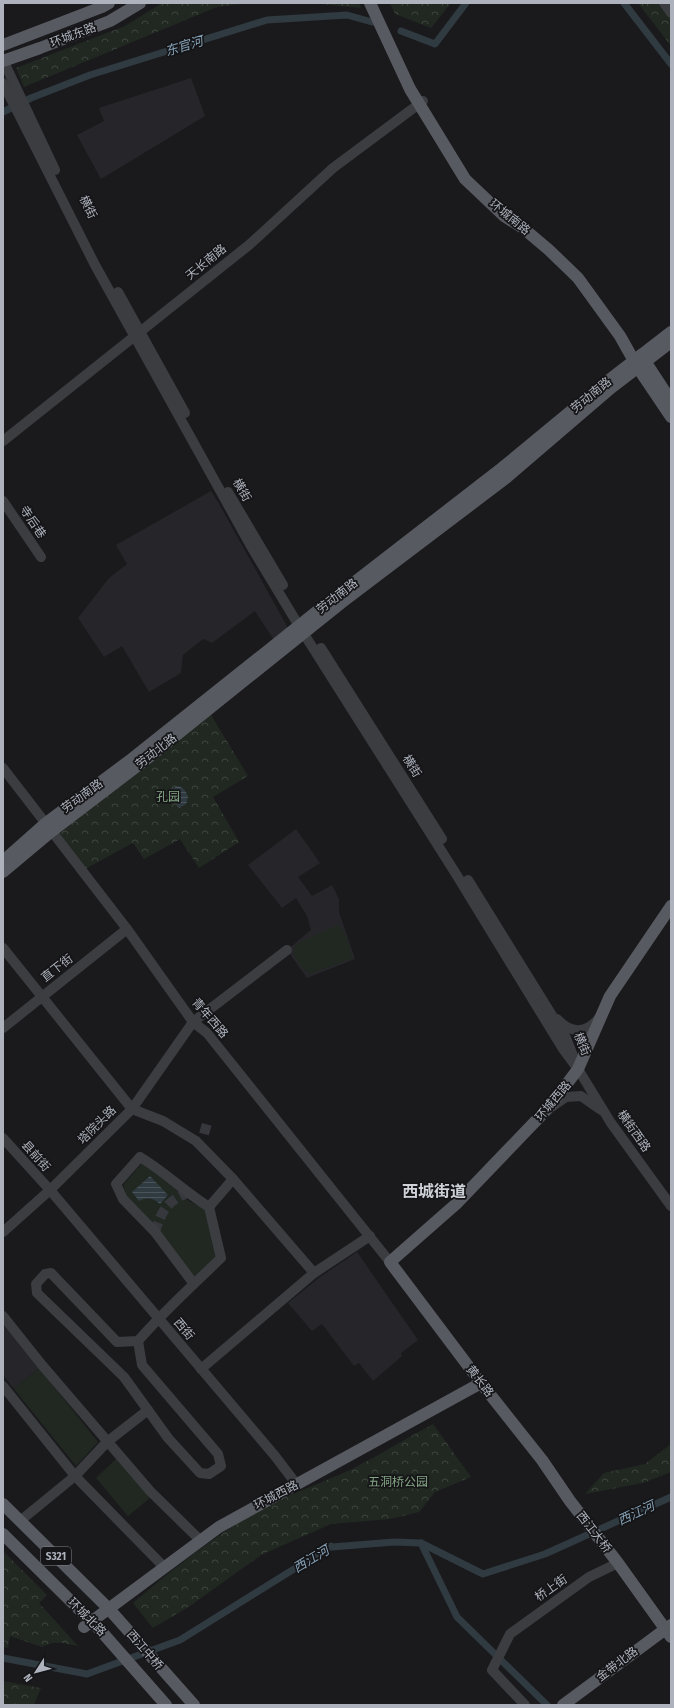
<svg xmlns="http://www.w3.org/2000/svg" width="674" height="1708" font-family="'Fira Sans Condensed','Noto Sans SC',sans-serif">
  <defs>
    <pattern id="forest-crowns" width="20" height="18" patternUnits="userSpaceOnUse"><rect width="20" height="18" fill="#202821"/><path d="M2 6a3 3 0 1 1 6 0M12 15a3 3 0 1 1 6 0" fill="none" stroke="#3e453f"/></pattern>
    <pattern id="water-rules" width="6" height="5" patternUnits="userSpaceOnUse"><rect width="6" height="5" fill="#303a41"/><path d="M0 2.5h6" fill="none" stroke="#4b545a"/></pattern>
  </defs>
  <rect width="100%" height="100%" fill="#1a1a1d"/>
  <g fill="#26262a">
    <polygon points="191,78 205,116 101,179 77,135 104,121 99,108"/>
    <polygon points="211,491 218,502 288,628 274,640 255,611 212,643 203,639 183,655 181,673 149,692 122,646 104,657 78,618 109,578 127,564 116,545"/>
    <polygon points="296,829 320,863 298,877 312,896 332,885 339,899 339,912 355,959 307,978 287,950 311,930 307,916 296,898 282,908 248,865"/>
    <polygon points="357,1252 418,1340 401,1353 402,1356 373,1381 359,1363 354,1366 322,1324 312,1331 288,1303 320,1277"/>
    <polygon points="5,1326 39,1368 14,1389 3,1375 3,1327"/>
  </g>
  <g fill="#202821">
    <path d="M338,925C347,932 349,947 353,958L310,974C300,967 288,954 298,943Z"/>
    <polygon points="143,1162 156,1171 189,1201 206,1210 218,1257 193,1277 128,1199 123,1185"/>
    <polygon points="39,1368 98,1442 76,1466 14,1389"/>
    <polygon points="116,1459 150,1498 128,1516 96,1478"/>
  </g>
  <g fill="url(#forest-crowns)">
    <polygon points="162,3 248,3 217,7 24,87 16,68 125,26"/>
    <polygon points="312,3 359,3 361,8"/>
    <polygon points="390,3 451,3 431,28 395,14"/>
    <polygon points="638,3 670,3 671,46"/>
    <polygon points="208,710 248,776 213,797 239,842 199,868 180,839 144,859 133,843 83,870 52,831"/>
    <path d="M433,1424L471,1477L435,1492L419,1512L390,1519L331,1524L261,1555L190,1606L153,1628L133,1603C173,1569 214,1536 260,1510C290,1493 323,1483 354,1468C381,1454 407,1438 433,1424Z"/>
    <polygon points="671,1444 671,1472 643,1483 585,1494 604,1473 645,1464"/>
    <polygon points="3,1551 47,1595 39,1603 78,1646 62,1643 51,1643 42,1647 10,1636 8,1648 3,1647"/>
    <polygon points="3,1681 41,1688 34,1705 3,1705"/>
  </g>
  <g fill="url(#water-rules)">
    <path d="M178,786C186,788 190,797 186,804L179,808L170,790Z"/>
    <path d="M150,1176L168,1195L160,1204C153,1198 148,1197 139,1201L132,1192Z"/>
  </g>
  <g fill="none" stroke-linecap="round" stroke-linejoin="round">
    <g stroke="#303a41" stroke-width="7">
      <polyline points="624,3 671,64"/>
      <polyline points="401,31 435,44 466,3"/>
      <polyline points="3,112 31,98 90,75 267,20 347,15 372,22"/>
      <polyline points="421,1543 457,1617 547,1705"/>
      <polyline points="3,1658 87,1674 180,1640 331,1546 332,1547 394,1542 421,1543 483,1574 545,1554 671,1497"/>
    </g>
    <g stroke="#37383d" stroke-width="10" stroke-dasharray="10 5" stroke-linecap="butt">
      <polyline points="204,1134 208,1120"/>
      <path d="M155,1232C161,1212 167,1201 187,1193"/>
    </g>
    <g stroke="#3b3d41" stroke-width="10">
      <polyline points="664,3 671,13"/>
      <polyline points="3,60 55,170"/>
      <polyline points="3,83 95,265 252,548 299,626 456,874 563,1049 578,1069 611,1123 671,1206"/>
      <polyline points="118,292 185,413"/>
      <polyline points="3,441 249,245 333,168 423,101"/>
      <polyline points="228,492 283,585"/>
      <polyline points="3,501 41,557"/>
      <polyline points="321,648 442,839"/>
      <polyline points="3,768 127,929 193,1022 207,1033 390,1262"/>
      <polyline points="468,880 566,1038 574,1058"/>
      <polyline points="3,948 132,1109 163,1121 196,1141 233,1179 314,1273"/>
      <path d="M557,1019C571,1034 586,1034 599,1018"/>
      <polyline points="3,1028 127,929"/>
      <polyline points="553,1106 566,1097 581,1096 601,1110"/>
      <polyline points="3,1138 50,1190 275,1456 297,1485"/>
      <polyline points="209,1207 233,1179"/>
      <polyline points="3,1232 50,1190 132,1109 193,1022 287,950"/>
      <polyline points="3,1316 42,1365 150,1491 200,1540"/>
      <path d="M138,1341L142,1365L218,1454L221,1466L209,1474L200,1473L168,1438L124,1377L37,1293L36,1284L45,1274L51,1273L117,1342L138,1341C164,1311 193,1285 221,1258L209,1207C185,1192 165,1172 140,1157L116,1184L123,1199L155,1232L194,1284"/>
      <polyline points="201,1369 314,1273 370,1236"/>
      <polyline points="3,1386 75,1476 164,1567"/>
      <polyline points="20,1521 75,1476 107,1442 148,1410"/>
      <polyline points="525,1705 492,1670 510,1634 589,1577 618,1563"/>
    </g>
    <g stroke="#575a60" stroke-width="12">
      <polyline points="370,3 410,89 465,179 504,216 523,228 549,250 578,278 620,336 638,368 671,417"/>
      <polyline points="3,45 102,7 109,3"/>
      <polyline points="3,61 40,48 110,21 140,3"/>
      <polyline points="641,355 671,401"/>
      <polyline points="609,380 671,332"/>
      <polyline points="338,595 502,468 576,407"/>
      <polyline points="3,861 46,823 133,758 320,609"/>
      <polyline points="3,872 52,831 149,757 341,603 506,478 611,388 671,342"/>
      <polyline points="671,906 610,996 578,1069 551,1105 456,1204 390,1262 481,1383 542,1460 570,1501 618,1563 671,1637"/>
      <polyline points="3,1504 109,1609 194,1705"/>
      <polyline points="3,1534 101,1631 166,1705"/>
      <polyline points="84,1627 219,1527 481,1383"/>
      <polyline points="563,1705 671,1625"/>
    </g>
  </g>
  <g text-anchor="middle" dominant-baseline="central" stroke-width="3.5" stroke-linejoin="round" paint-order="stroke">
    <rect fill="#151518" stroke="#7f838b" stroke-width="1" x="41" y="1547" width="30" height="18" rx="3"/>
    <g font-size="11" font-weight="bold" fill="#adb2bc">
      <text x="56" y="1556">S321</text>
    </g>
    <g font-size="12" fill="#adb2bc" stroke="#151518">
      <text transform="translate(73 35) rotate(-21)">环城东路</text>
      <text transform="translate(88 207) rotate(64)">横街</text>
      <text transform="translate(510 217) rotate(39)">环城南路</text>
      <text transform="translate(206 262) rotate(-39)">天长南路</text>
      <text transform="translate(591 395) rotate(-39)">劳动南路</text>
      <text transform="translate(242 490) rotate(60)">横街</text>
      <text transform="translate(33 522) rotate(56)">寺后巷</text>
      <text transform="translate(337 596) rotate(-38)">劳动南路</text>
      <text transform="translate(156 751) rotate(-38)">劳动北路</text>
      <text transform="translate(412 766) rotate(58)">横街</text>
      <text transform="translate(82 796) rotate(-36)">劳动南路</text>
      <text transform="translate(57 968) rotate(-38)">直下街</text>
      <text transform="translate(210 1018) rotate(49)">青年西路</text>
      <text transform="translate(582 1044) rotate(67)">横街</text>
      <text transform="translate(553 1101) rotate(-50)">环城西路</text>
      <text transform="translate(97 1125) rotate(-45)">塔院头路</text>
      <text transform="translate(634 1131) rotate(55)">横街西路</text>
      <text transform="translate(36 1156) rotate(48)">县前街</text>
      <text transform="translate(184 1329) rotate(50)">西街</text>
      <text transform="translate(480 1381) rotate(52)">黄长路</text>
      <text transform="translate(276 1495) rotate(-27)">环城西路</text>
      <text transform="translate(594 1532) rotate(52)">西江大桥</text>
      <text transform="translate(551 1588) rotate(-35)">桥上街</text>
      <text transform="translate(87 1617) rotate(45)">环城北路</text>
      <text transform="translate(145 1650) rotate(49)">西江中桥</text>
      <text transform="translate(617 1664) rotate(-37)">金带北路</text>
    </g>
    <g font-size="12" fill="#85a685" stroke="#151518">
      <text x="168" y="797">孔园</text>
      <text x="398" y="1482">五洞桥公园</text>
    </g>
    <g font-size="13" font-style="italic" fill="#85a1b5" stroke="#151518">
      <text transform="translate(184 46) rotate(-17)">东官河</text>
      <text transform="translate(636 1513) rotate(-25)">西江河</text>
      <text transform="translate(311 1559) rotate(-31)">西江河</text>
    </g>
    <g font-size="16" font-weight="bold" fill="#ced1d8" stroke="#151518">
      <text x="434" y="1191">西城街道</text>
    </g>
  </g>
  <rect width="674" height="1708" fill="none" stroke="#adb2bc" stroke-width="8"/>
  <g transform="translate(36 1672) rotate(234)" stroke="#151518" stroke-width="3" paint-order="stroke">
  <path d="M0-3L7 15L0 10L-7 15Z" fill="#adb2bc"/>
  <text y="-6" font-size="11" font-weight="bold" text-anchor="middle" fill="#adb2bc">N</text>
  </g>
</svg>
